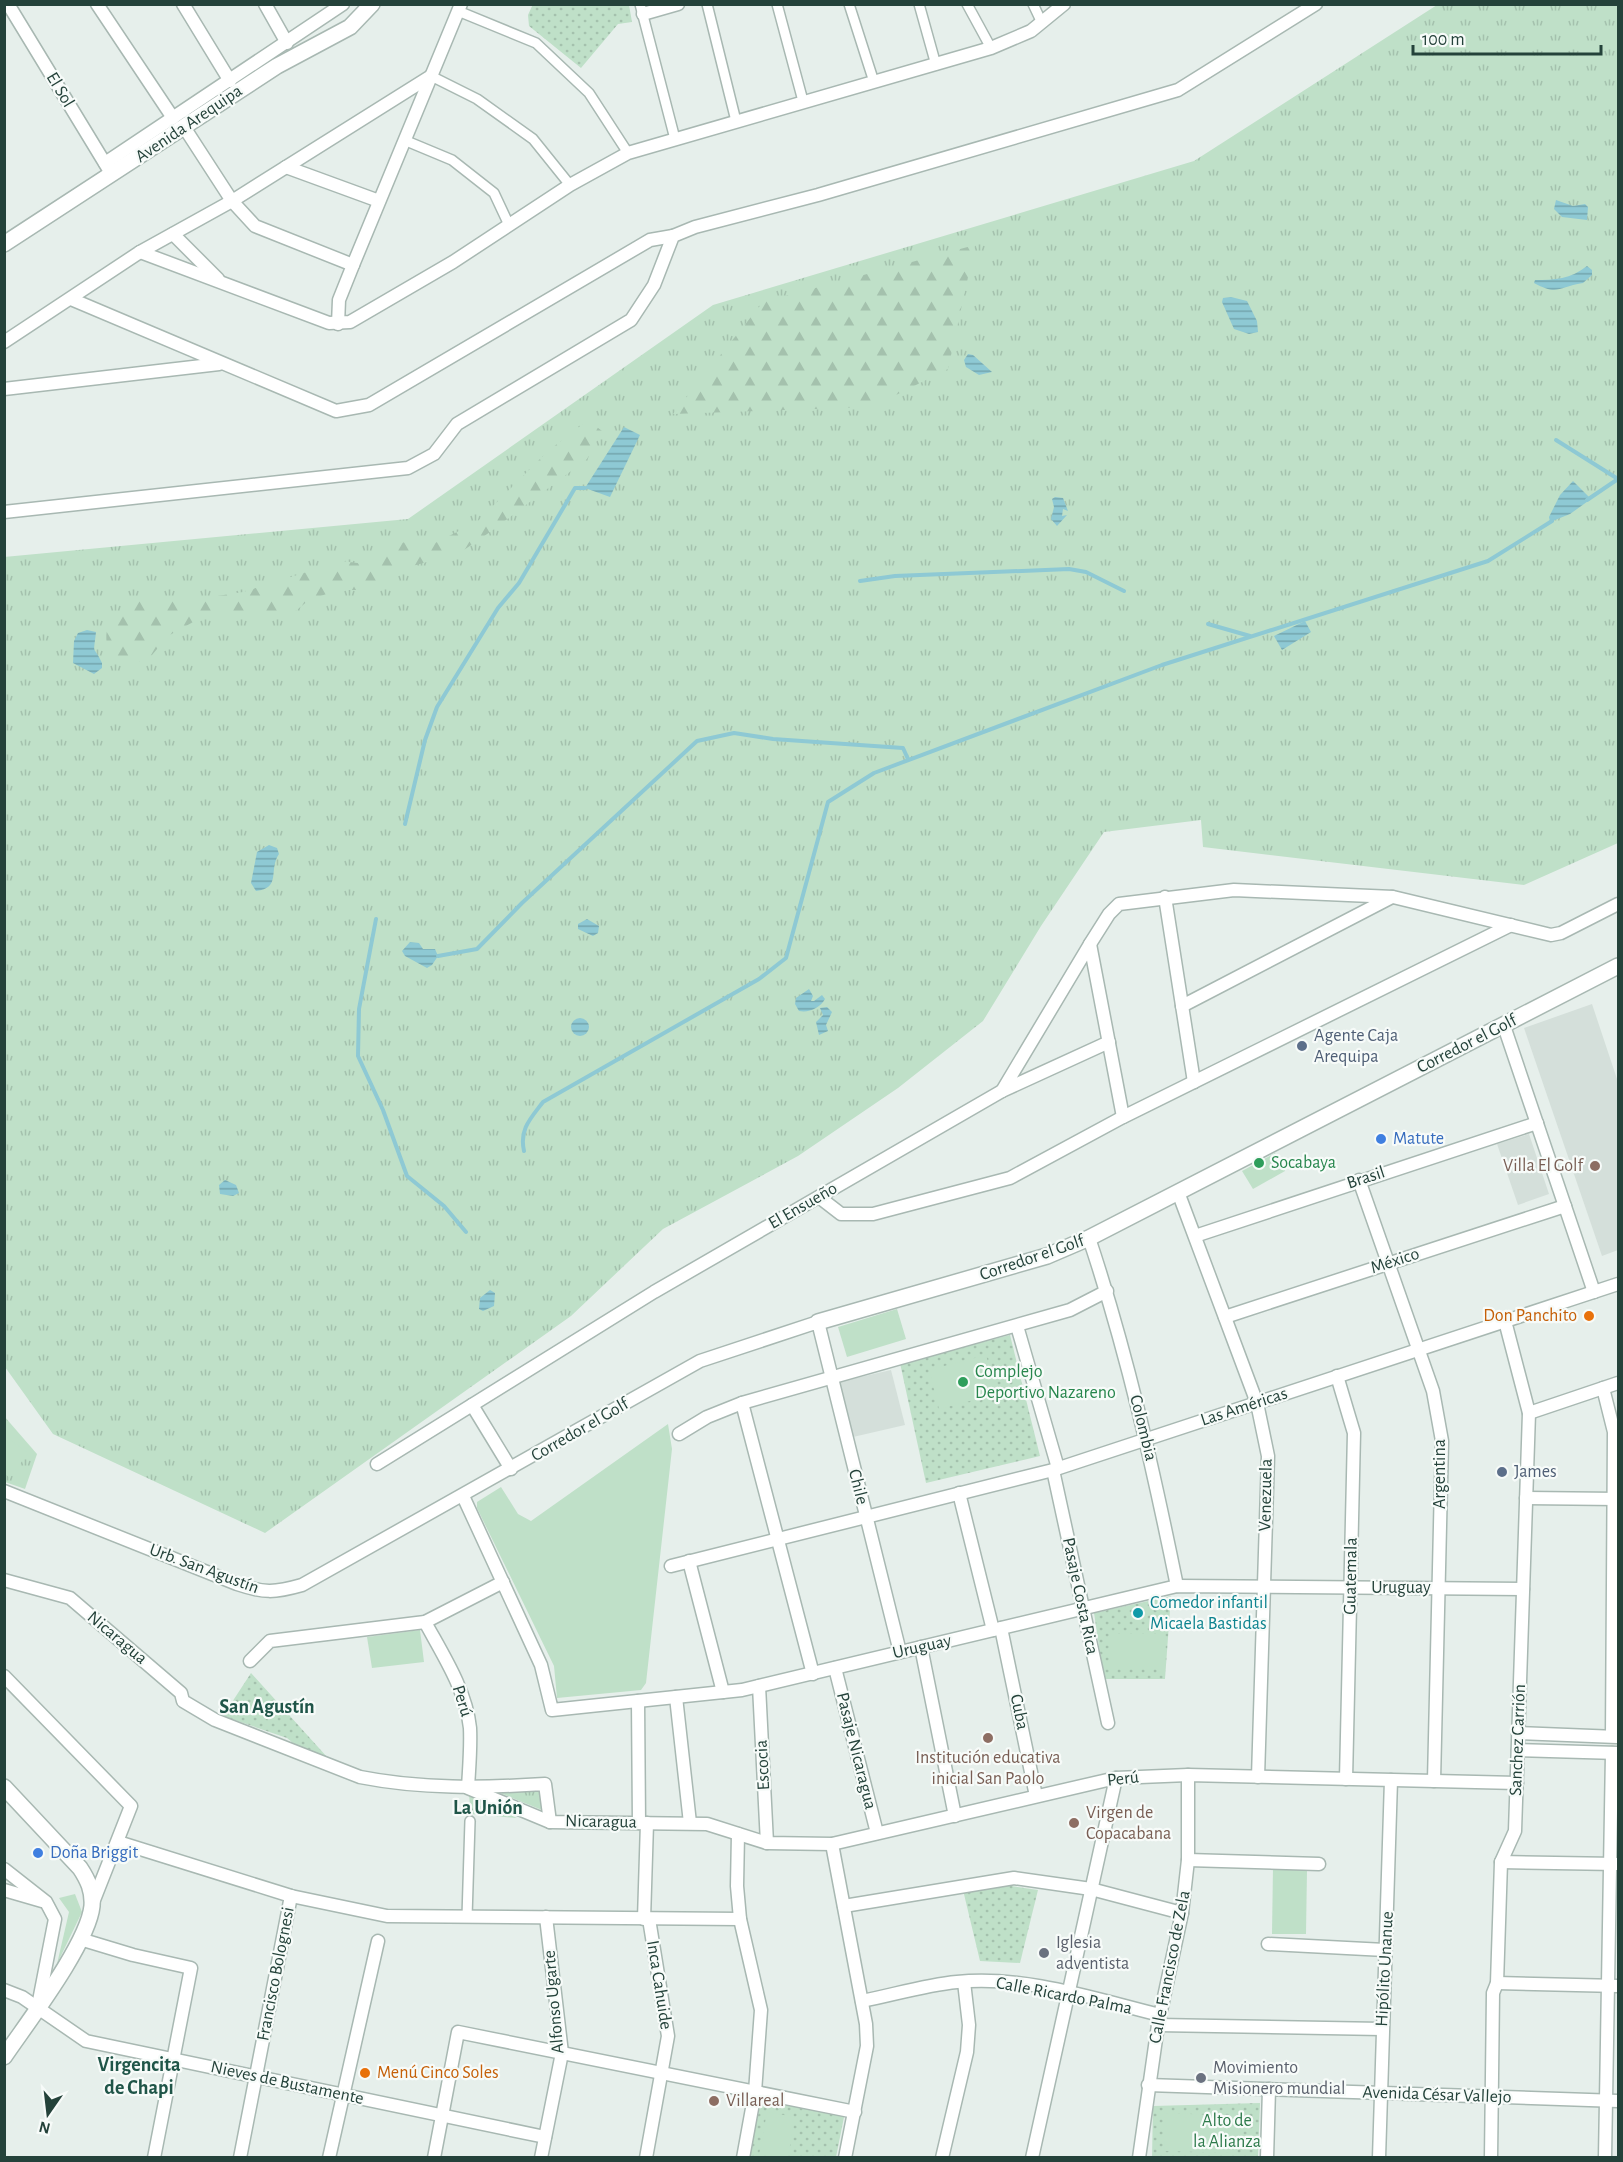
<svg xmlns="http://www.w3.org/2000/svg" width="1623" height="2162" font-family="'Alegreya Sans',sans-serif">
  <defs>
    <pattern id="grass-tufts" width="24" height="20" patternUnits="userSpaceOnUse" patternTransform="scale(1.5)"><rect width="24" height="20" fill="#bfe0c8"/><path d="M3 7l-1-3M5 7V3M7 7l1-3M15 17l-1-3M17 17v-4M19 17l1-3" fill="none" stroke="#a4c1ad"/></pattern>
    <pattern id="forest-firs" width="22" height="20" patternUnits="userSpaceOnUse" patternTransform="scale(1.5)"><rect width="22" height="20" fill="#bfe0c8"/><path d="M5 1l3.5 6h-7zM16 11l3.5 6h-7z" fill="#a4c1ad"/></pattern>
    <pattern id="park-dots" width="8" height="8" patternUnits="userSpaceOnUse" patternTransform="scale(1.5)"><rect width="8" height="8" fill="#bfe0c8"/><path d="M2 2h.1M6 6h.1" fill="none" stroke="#a4c1ad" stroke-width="1.8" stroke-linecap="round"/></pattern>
    <pattern id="water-rules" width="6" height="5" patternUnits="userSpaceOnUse" patternTransform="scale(1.5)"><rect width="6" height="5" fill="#8ec9d4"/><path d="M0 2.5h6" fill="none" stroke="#74a5ad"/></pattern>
  </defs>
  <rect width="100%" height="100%" fill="#e6efeb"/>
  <g fill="#d4dfda">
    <polygon points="1592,1004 1618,1082 1618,1250 1602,1256 1524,1028"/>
    <polygon points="1529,1134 1549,1194 1518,1205 1497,1144"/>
    <polygon points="891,1370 905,1425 853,1437 839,1382"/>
  </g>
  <g fill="url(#grass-tufts)">
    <polygon points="1437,5 1618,5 1618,843 1524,885 1203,847 1201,820 1104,832 1041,926 983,1021 898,1088 798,1156 663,1229 571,1316 265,1533 53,1434 5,1367 4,557 408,519 713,305 1194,161"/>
    <polygon points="4,1416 37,1454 25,1489 5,1482"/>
    <polygon points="490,1789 542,1791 542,1810"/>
    <polygon points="469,1795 517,1818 471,1814"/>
  </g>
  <g fill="url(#forest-firs)">
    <polygon points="975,245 948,369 872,407 673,414 763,302"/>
    <path d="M588,420L602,431L587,459L490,532L461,552L406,568L364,590H338L309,600L293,613L211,612L168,636L152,655L131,666L111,660C99,625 111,620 137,598L198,599L243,592L342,561L365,564L394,544L419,540L431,545L477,522L548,451Z"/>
  </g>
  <g fill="url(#park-dots)">
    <polygon points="533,4 629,5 632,22 618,24 581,68 529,26 528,15"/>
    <polygon points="1010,1335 1040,1456 926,1483 900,1363"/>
    <polygon points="1171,1596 1165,1679 1104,1679 1094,1613"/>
    <polygon points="251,1673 337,1768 306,1754 287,1738 223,1716"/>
    <polygon points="998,1884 1038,1890 1020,1963 980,1961 963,1890"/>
    <polygon points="761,2101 845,2112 836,2157 749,2158"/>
    <polygon points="1260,2103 1258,2157 1152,2158 1153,2106"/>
  </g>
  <g fill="#bfe0c8">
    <polygon points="1275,1153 1285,1171 1253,1189 1242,1171"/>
    <polygon points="897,1309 906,1339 847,1357 838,1327"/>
    <polygon points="986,1355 997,1394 939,1409 929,1370"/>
    <polygon points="668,1424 672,1449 646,1683 641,1690 557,1698 554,1666 477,1508 477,1502 501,1487 518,1514 531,1521"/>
    <polygon points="5,1436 28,1453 10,1478 5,1474"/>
    <polygon points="420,1630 424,1662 372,1668 367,1637"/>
    <rect x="1111" y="1634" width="52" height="33"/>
    <polygon points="1273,1867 1307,1869 1306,1934 1272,1934"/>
    <polygon points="75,1894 82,1912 57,1964 69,1912 59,1898"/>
    <polygon points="767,2112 795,2117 788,2157 759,2155"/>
    <polygon points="1165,2113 1239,2116 1237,2153 1164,2151"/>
  </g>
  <g fill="url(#water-rules)">
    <polygon points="1556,200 1573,206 1585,204 1588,207 1587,220 1562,217 1554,209"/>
    <path d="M1587,266L1592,270V275L1583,283C1558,287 1558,296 1534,283L1535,280C1554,280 1571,279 1587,266Z"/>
    <polygon points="1231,297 1247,301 1257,321 1258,332 1249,334 1234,329 1222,302 1223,298"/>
    <polygon points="968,354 973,355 992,372 979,375 966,367 964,360"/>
    <polygon points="624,427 640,435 610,497 585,488"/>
    <polygon points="1573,481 1591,499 1570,514 1550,522 1549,517 1560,495"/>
    <polygon points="1055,497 1063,498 1068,511 1063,509 1062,516 1067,515 1057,526 1051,519 1054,507 1052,499"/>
    <polygon points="1305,621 1311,632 1282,650 1274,636"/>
    <path d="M87,630L96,632C93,658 93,643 102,663V668L94,674L73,663L74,641L78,633Z"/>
    <path d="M269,845L277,848L279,854C268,870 282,888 256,891L251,883L257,852Z"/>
    <polygon points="587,919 599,926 598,933 593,936 578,929 578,924"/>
    <polygon points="410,942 419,943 423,949 435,949 438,956 432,965 427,968 405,956 402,951"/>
    <path d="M809,989L813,996L811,1001H814L822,995L825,999C820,1008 809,1013 799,1011L795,1004L796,998Z"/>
    <polygon points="827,1007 832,1012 826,1025 828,1031 819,1035 816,1022 823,1015 820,1008"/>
    <circle cx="580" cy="1027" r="9"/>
    <polygon points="225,1180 236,1185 239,1193 233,1196 220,1194 219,1185"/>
    <polygon points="490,1290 495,1293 494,1306 483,1311 479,1309 480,1298"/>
  </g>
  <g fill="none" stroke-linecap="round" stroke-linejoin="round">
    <g stroke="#8ec9d4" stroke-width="4">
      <polyline points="1556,440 1618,479"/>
      <polyline points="1587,500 1618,479"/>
      <polyline points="860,581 895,576 1069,569 1086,572 1124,591"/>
      <polyline points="1208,624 1250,636"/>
      <polyline points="405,824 425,740 437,707 498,608 519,583 575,488 585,488"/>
      <polyline points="376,919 359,1009 358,1056 383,1110 407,1176 444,1206 466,1232"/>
      <polyline points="438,956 477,949 522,903 697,741 734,733 773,739 903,748 908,759"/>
      <path d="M524,1151C519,1129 531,1118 543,1102L759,979L786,958L828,802L874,773L1162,665L1488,561L1552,521"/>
    </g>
    <g stroke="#a8b8b2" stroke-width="12">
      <g id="pedestrian">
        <polyline points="640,4 675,139"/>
        <polyline points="707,4 736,121"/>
        <polyline points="777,4 803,101"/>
        <polyline points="849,4 874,82"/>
        <polyline points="919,4 936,65"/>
        <polyline points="967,4 991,48"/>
        <polyline points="1033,4 1042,23"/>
        <polyline points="458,11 536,43 589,93 628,153"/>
        <polyline points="431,76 477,99 533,139 570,185"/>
        <polyline points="404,140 452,160 494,193 509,225"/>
        <polyline points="467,1917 470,1821"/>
      </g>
    </g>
    <g stroke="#a8b8b2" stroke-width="15">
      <g id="minor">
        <polyline points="8,4 109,170"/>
        <polyline points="97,4 173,118"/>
        <polyline points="183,4 230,81"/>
        <polyline points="265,4 287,43"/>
        <polyline points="643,14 678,4"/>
        <polyline points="184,127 232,201 255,226 353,265"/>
        <polyline points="105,163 343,4"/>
        <polyline points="286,167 379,201"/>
        <polyline points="173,234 218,279"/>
        <polyline points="140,252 329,323 350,322 453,262 570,185 628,153 991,48 1031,31 1064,4"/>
        <polyline points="71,299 336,411 369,405 650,240 673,236"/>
        <polyline points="338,324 339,300 353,265 461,4"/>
        <polyline points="4,342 140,252 232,201 431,76"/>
        <polyline points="4,389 219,364"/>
        <polyline points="4,512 408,468 434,454 457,424 631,320 654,285 673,236 695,227 818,195 1178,90 1316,4"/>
        <polyline points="1165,897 1194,1082"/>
        <polyline points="1090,944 1123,1117"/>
        <polyline points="1182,1006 1392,897"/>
        <polyline points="1504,1026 1594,1292"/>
        <polyline points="1002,1091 1109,1042"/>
        <polyline points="1359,1180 1433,1391 1442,1441 1434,1781"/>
        <polyline points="1178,1192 1257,1403 1268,1456 1258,1777"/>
        <polyline points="819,1197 841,1214 873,1214 1010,1178 1123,1117 1511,925"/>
        <polyline points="1195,1236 1537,1123"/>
        <path d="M1089,1238C1127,1352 1153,1468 1177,1586"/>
        <polyline points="1225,1317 1565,1206"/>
        <polyline points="1017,1326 1058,1468"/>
        <polyline points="1337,1376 1354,1433 1346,1779"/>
        <polyline points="1603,1388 1614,1432 1612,1736"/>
        <polyline points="742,1403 813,1674"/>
        <polyline points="472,1405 511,1469"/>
        <polyline points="1529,1413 1618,1383"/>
        <polyline points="679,1434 707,1417 742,1403 1070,1310 1107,1291"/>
        <polyline points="377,1464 654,1292 1002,1091 1090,944 1109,914 1119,904 1234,890 1393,897 1551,935 1561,933 1618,904"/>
        <polyline points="1053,1470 1108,1723"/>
        <path d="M4,1491L237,1584C264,1593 274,1593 302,1585L700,1361L818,1322L900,1652"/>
        <polyline points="959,1493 993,1630"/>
        <polyline points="463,1496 541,1665 552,1710 742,1690 1177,1586 1523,1589"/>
        <polyline points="1526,1498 1618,1499"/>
        <polyline points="689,1561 723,1692"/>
        <polyline points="671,1566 1053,1470 1618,1284"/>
        <path d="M4,1580L70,1598L181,1693L183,1701L215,1720L360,1777C421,1789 483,1788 545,1784L550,1822"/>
        <path d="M425,1622C443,1655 466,1690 470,1728C471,1748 469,1769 468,1788L550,1822L707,1824L767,1843L832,1844L1116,1778L1188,1775L1517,1783"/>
        <polyline points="1001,1628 1036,1796"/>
        <polyline points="921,1647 955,1816"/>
        <polyline points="250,1661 270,1641 425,1622 503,1582"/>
        <polyline points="835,1668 877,1833"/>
        <polyline points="4,1676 131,1806 92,1905"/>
        <polyline points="759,1686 767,1843"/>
        <polyline points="676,1697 690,1823"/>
        <polyline points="638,1701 639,1823"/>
        <polyline points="1518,1733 1617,1737"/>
        <polyline points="1518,1750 1618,1753"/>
        <polyline points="738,1834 737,1886 740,1919 761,2010 755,2092 743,2158"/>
        <polyline points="118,1842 291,1896 387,1916 740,1919"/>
        <polyline points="832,1844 866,2024 867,2046 845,2158"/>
        <polyline points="1188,1860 1319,1864"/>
        <polyline points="1501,1862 1617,1864"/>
        <polyline points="4,1869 46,1902 55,1919 38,2006"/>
        <polyline points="4,1890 42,1901"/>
        <polyline points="844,1906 1014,1878 1091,1889 1182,1913"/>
        <polyline points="644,1919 647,1823"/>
        <polyline points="80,1939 133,1955 191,1968 154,2158"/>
        <polyline points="1268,1944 1385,1950"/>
        <polyline points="1497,1983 1618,1986"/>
        <polyline points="4,1990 22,1997 86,2041 545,2137"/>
        <path d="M862,2001C893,1995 925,1985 957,1982C1024,1975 1095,1999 1160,2015"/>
        <polyline points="1158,2025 1382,2029"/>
        <polyline points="1148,2085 1618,2101"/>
        <polyline points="240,2158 291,1896"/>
        <polyline points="329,2158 378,1941"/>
        <polyline points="434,2158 458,2032 855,2112"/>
        <polyline points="541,2158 562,2053 546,1917"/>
        <polyline points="646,2158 668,2036 649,1919"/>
        <polyline points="942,2158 967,2052 969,2025 964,1982"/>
        <polyline points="1032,2158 1116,1778"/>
        <polyline points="1139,2158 1158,2025 1182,1913 1188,1860 1188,1775"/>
        <polyline points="1267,2158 1269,2089"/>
        <polyline points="1379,2158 1391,1780"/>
        <polyline points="1491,2158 1493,1993 1497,1983 1501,1862 1515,1831 1529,1413 1505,1321"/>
        <polyline points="1605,2158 1612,1753"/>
      </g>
    </g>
    <g stroke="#a8b8b2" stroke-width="18">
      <g id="tertiary">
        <polyline points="4,244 277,66 350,27 372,4"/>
        <polyline points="818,1322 1047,1256 1089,1238 1618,966"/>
        <path d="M4,1787L80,1868C88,1880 93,1891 92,1906C88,1944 27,2023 4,2057"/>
      </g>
    </g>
    <use href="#pedestrian" stroke="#fff" stroke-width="9"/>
    <use href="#minor" stroke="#fff" stroke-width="12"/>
    <use href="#tertiary" stroke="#fff" stroke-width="15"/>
  </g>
  <g fill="#5c6f8a" stroke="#f7fbf9" stroke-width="2">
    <circle cx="1302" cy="1046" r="6"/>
    <circle cx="1502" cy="1472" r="6"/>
  </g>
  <g fill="#3f7fe0" stroke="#f7fbf9" stroke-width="2">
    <circle cx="1381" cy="1139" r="6"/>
    <circle cx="38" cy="1853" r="6"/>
  </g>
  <g fill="#2e9e5b" stroke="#f7fbf9" stroke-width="2">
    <circle cx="1259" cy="1163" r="6"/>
    <circle cx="963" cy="1382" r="6"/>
  </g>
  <g fill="#8d6e63" stroke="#f7fbf9" stroke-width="2">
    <circle cx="1595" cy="1166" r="6"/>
    <circle cx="988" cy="1738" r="6"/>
    <circle cx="1074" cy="1823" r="6"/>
    <circle cx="714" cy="2101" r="6"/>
  </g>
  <g fill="#e8710a" stroke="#f7fbf9" stroke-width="2">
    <circle cx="1589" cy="1316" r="6"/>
    <circle cx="365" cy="2073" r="6"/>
  </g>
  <circle fill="#0f9aa8" stroke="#f7fbf9" stroke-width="2" cx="1138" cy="1613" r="6"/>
  <g fill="#6b7280" stroke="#f7fbf9" stroke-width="2">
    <circle cx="1044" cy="1953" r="6"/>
    <circle cx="1201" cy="2078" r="6"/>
  </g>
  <g text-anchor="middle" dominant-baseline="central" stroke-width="4.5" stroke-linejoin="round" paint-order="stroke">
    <g font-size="18" fill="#24423a" stroke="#f7fbf9">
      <text transform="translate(60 90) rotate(59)">El Sol</text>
      <text transform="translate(189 124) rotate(-34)">Avenida Arequipa</text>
      <text transform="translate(1467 1044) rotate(-27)">Corredor el Golf</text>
      <text transform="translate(1366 1178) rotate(-18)">Brasil</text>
      <text transform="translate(803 1206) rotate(-30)">El Ensueño</text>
      <text transform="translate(1032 1258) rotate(-19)">Corredor el Golf</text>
      <text transform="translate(1395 1261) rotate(-18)">México</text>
      <text transform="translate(1244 1407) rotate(-18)">Las Américas</text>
      <text transform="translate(1143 1428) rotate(76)">Colombia</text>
      <text transform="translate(580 1430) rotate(-30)">Corredor el Golf</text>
      <text transform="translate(1440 1474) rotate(-90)">Argentina</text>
      <text transform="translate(858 1487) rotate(76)">Chile</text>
      <text transform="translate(1266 1495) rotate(-89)">Venezuela</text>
      <text transform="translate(204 1569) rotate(20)">Urb. San Agustín</text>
      <text transform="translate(1351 1576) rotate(-89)">Guatemala</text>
      <text x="1401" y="1588">Uruguay</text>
      <text transform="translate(1080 1596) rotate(78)">Pasaje Costa Rica</text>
      <text transform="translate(117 1638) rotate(40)">Nicaragua</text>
      <text transform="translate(922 1647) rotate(-13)">Uruguay</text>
      <text transform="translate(462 1701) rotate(73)">Perú</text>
      <text transform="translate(1019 1712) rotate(78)">Cuba</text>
      <text transform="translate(1518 1740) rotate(-88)">Sanchez Carrión</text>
      <text transform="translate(856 1751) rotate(76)">Pasaje Nicaragua</text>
      <text transform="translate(763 1765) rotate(-93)">Escocia</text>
      <text transform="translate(1123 1779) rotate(-6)">Perú</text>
      <text transform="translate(601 1822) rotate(1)">Nicaragua</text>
      <text transform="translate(1170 1967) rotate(-79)">Calle Francisco de Zela</text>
      <text transform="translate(1385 1969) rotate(-87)">Hipólito Unanue</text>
      <text transform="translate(276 1974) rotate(-79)">Francisco Bolognesi</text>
      <text transform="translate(659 1985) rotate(81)">Inca Cahuide</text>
      <text transform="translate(1064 1996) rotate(11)">Calle Ricardo Palma</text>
      <text transform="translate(554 2002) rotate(-95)">Alfonso Ugarte</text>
      <text transform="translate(287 2083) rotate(12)">Nieves de Bustamente</text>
      <text transform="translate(1437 2095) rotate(2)">Avenida César Vallejo</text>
    </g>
    <g font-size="18" fill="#4e5e75" stroke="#f7fbf9" text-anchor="start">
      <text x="1314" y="1036">Agente Caja<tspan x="1314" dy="21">Arequipa</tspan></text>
      <text x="1514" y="1472">James</text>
    </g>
    <g font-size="18" fill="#366cbe" stroke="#f7fbf9" text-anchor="start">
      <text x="1393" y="1139">Matute</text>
      <text x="50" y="1853">Doña Briggit</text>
    </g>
    <g font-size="18" fill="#27864d" stroke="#f7fbf9" text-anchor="start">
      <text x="1271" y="1163">Socabaya</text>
      <text x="975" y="1372">Complejo<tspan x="975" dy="21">Deportivo Nazareno</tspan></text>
    </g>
    <g font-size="18" fill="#785e54" stroke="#f7fbf9" text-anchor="start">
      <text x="1583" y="1166" text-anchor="end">Villa El Golf</text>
      <text x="988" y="1758" text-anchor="middle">Institución educativa<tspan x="988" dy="21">inicial San Paolo</tspan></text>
      <text x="1086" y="1813">Virgen de<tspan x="1086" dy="21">Copacabana</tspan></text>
      <text x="726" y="2101">Villareal</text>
    </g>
    <g font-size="18" fill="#c56008" stroke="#f7fbf9" text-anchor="end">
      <text x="1577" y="1316">Don Panchito</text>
      <text x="377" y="2073" text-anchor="start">Menú Cinco Soles</text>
    </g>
    <g font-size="18" fill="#0d838f" stroke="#f7fbf9" text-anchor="start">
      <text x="1150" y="1603">Comedor infantil<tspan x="1150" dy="21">Micaela Bastidas</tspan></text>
    </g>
    <g font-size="18" fill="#5b616d" stroke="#f7fbf9" text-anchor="start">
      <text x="1056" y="1943">Iglesia<tspan x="1056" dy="21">adventista</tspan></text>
      <text x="1213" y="2068">Movimiento<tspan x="1213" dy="21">Misionero mundial</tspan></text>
    </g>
    <g font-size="18" fill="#2d7a4b" stroke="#f7fbf9">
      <text x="1227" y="2121">Alto de<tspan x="1227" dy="21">la Alianza</tspan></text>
    </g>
    <g font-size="20" font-weight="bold" fill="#1f5548" stroke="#f7fbf9">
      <text x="267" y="1707">San Agustín</text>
      <text x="488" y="1808">La Unión</text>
      <text x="139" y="2065">Virgencita<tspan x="139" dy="23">de Chapi</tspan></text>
    </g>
  </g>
  <rect width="1623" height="2162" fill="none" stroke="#24423a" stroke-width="12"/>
  <g transform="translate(48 2114) rotate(194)" stroke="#f7fbf9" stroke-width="4.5" paint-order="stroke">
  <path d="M0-4.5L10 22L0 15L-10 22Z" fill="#24423a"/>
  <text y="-9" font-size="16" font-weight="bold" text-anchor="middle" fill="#24423a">N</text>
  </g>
  <path d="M1413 45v9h188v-9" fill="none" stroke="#24423a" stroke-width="3"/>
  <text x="1422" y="45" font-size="18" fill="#24423a" stroke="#f7fbf9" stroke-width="4.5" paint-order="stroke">100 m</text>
</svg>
